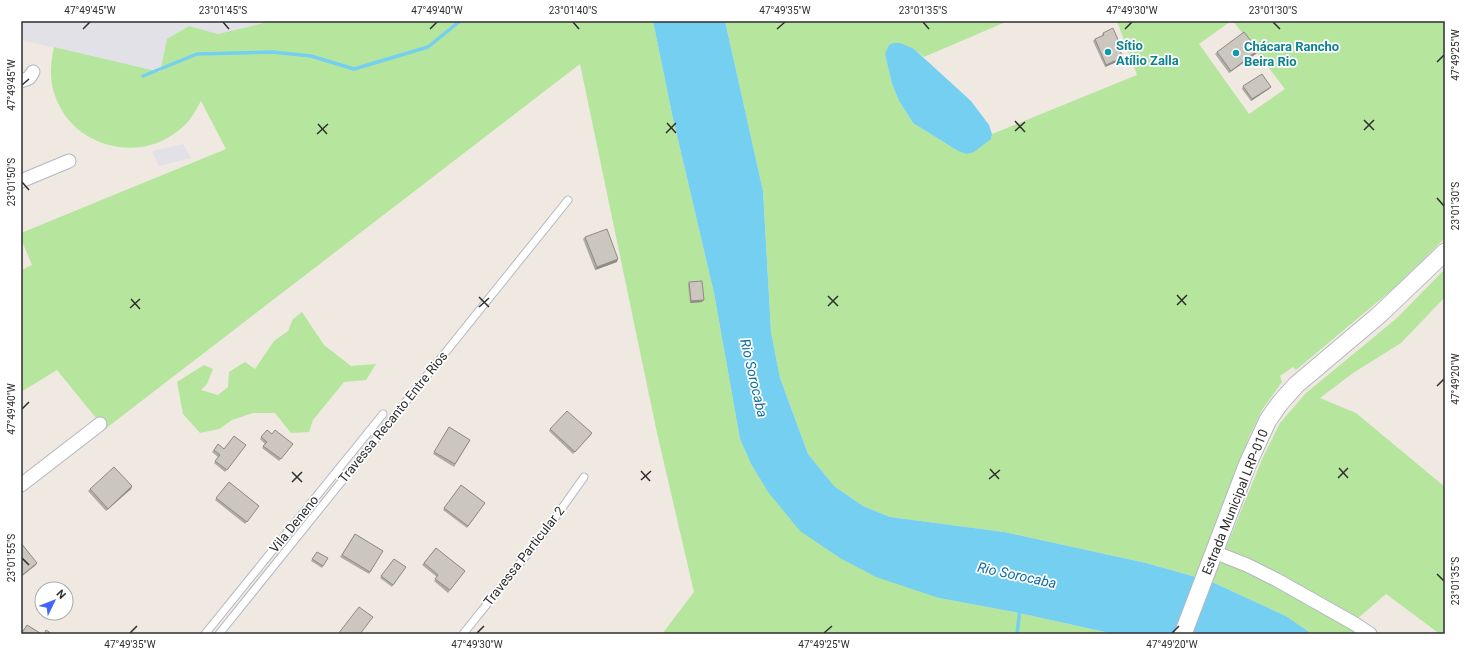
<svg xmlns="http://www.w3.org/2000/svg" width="1466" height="655" font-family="Roboto,sans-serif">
  <rect width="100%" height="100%" fill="#efe9e1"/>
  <g fill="#e3e1e8">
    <polygon points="21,21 301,21 268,22 218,34 189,26 167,39 160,72 21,40"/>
    <polygon points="183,144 191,158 159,166 152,151"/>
  </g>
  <g fill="#b6e59e">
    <path d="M301,21H653L672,114L714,293L740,439L751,464L768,492L939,598L1019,613L1114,634H662L694,592L657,433L580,64L105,429L57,370L21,392V270L32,265L21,239V233L226,149L201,101C195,112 189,123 179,130C140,163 77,148 57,101C49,83 50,66 54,47L160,72L167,39L189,26L218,34L268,22Z"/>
    <polygon points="725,21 1008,21 924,57 914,49 885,53 892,84 899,101 913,123 958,151 991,139 992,134 1137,75 1117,21 1231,21 1199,44 1249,114 1285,89 1233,21 1445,21 1445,238 1394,288 1296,370 1293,367 1280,376 1282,382 1262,410 1249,437 1196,577 1146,563 1004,532 890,517 863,506 834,486 808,454 780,378 771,332 763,191"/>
    <polygon points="1445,269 1445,297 1401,343 1353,373 1320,398 1356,413 1445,487 1445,634 1440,634 1386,594 1349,626 1361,634 1312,634 1286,616 1212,582 1263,457 1280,423 1306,393 1397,318"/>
    <polygon points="302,312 324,345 351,366 376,364 366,380 344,382 313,420 309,432 291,433 275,413 253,413 232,420 219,429 200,433 183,414 177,382 204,365 213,369 207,384 201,390 218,395 228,387 229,372 245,362 255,369 274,341 288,331 293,319"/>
  </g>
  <g fill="#75cff0">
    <polygon points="653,21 725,21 763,191 771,332 780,378 808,454 834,486 863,506 890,517 1004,532 1146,563 1196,577 1212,582 1286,616 1312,634 1114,634 1019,613 939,598 876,577 840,558 800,531 768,492 751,464 740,439 714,293 672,114"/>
    <polygon points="894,43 900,43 914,49 971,101 989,125 992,134 991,139 974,152 967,154 958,151 913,123 899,101 892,84 885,54 889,45"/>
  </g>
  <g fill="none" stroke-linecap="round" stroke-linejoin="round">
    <g stroke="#75cff0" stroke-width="3.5">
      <polyline points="143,76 197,54 272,52 311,56 354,69 428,47 460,21"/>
      <polyline points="1017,634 1020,609"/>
    </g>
    <g stroke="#b4b7c1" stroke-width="9">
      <g id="service">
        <polyline points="205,634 383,414"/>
        <polyline points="219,634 568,200"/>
        <polyline points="463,634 545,532 584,477"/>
      </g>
    </g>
    <g stroke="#b4b7c1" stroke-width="15">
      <g id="minor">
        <polyline points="21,81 29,78 33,72"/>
        <polyline points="21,181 69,161"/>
        <polyline points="21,485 100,424"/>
        <polyline points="1214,552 1247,565 1277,580 1355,624 1370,634"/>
      </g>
    </g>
    <g stroke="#b4b7c1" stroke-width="19">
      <polyline id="tertiary" points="1183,634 1248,463 1268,420 1280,403 1296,385 1379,315 1445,252"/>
    </g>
    <use href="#service" stroke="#fff" stroke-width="7"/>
    <use href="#minor" stroke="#fff" stroke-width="13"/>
    <use href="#tertiary" stroke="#fff" stroke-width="17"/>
  </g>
  <g fill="#afaba4">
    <polygon points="1103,33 1119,42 1117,44 1121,60 1105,67 1093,41 1095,39 1102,36 1102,35"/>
    <polygon points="1258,50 1257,53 1229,73 1215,54 1217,52"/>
    <polygon points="1243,86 1271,87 1269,89 1251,101 1242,89"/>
    <polygon points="585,237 617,262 595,270 583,239"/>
    <polygon points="689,282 702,302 690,303 688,285"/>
    <polygon points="449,427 470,440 454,467 433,454"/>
    <polygon points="550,429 591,435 573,454 549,431"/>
    <polygon points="267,430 272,434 293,444 279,461 262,448 265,444 260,439"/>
    <polygon points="218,444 224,449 246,445 225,472 214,463 218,457 212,452"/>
    <polygon points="229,482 259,506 245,524 215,500"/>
    <polygon points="461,485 485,503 467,528 443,510"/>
    <polygon points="132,486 131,489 106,511 88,491 90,489"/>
    <polygon points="355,534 383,551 369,574 340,557"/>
    <polygon points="436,548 465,571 448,593 434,581 437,577 422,565"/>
    <polygon points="317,552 328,558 322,568 311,561"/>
    <polygon points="394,559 406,567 392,587 380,578"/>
  </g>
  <g fill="#8e8b86">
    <polygon points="1258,50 1257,53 1229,73 1231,71"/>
    <polygon points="1123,57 1121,60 1105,67 1106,65"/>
    <polygon points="1271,87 1269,89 1251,101 1252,99"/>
    <polygon points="618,259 617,262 595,270 597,267"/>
    <polygon points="704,300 702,302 690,303 691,301"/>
    <polygon points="132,486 131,489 106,511 108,509"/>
    <polygon points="37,563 36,565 21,577 21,576"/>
  </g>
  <g fill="#cbc7bf" stroke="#8e8b86">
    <polygon points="1113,28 1119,42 1116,43 1123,57 1106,65 1095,39 1104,35 1103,33"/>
    <polygon points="1244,32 1258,50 1231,71 1217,52"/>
    <polygon points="1262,74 1271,87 1252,99 1243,86"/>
    <polygon points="607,229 618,259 597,267 585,237"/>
    <polygon points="702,281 704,300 691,301 689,282"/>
    <polygon points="567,411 592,433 575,452 550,429"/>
    <polygon points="449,427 470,440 455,464 434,452"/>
    <polygon points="267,430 272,434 275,430 293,444 281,459 263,446 267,442 261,437"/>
    <polygon points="234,436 246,445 227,470 215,461 220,455 214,450 218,444 224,449"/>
    <polygon points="114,467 132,486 108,509 90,489"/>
    <polygon points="229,482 259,506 247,522 216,498"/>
    <polygon points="461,485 485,503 468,526 444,508"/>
    <polygon points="355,534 383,551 370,572 342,555"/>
    <polygon points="21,543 37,563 21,576"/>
    <polygon points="436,548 465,571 450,590 435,579 438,575 424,563"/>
    <polygon points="317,552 328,558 323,566 312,559"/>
    <polygon points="394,559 406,567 393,585 381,576"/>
    <polygon points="359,607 373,617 360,634 338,634"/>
    <polygon points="27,625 40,633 39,634 21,634"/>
    <polygon points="46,630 52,634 44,634"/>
  </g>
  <path fill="none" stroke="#2e2e2e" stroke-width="1.5" d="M223,22L229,29M573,22L579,29M923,22L929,29M1273,22L1280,29M83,29L90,22M430,29L437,22M777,29L785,22M1125,29L1132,22M1437,62L1444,55M22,85L29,79M1364,120L1374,130M1015,121L1025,132M667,123L676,133M318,124L327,134M1364,130L1374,120M1015,131L1025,122M666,133L676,123M317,134L328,124M22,182L29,190M1437,198L1444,206M1177,295L1186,305M828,296L838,306M479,297L489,307M131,299L140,309M1177,305L1187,295M828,306L838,296M479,307L489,298M130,308L140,299M1437,386L1444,379M22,409L29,402M1339,468L1348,478M990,469L999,479M641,471L650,481M292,472L302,482M1338,478L1348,468M989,479L1000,470M641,480L651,471M292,482L302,472M22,558L29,565M1437,574L1444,581M130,633L137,626M477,633L484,626M824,633L832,626M1172,633L1179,626"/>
  <g fill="#0f9aa8" stroke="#fff" stroke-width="1.5">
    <circle cx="1108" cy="52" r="4"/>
    <circle cx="1236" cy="53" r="4"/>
  </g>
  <g text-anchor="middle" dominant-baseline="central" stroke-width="3.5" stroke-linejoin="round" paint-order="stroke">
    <g font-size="13" font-weight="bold" fill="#0d838f" stroke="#fff" text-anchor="start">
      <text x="1116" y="45">Sítio<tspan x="1116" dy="15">Atílio Zalla</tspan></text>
      <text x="1244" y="46">Chácara Rancho<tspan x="1244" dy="15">Beira Rio</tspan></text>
    </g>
    <g font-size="13" fill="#2e2e2e" stroke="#fff">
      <text transform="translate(393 417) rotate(-51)">Travessa Recanto Entre Rios</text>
      <text transform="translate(1235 502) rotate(-68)">Estrada Municipal LRP-010</text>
      <text transform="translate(294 524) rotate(-51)">Vila Deneno</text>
      <text transform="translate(524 556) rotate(-52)">Travessa Particular 2</text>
    </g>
    <g font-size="14" font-style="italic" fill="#0d6fa3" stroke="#fff">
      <text transform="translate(754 378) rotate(77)">Rio Sorocaba</text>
      <text transform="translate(1017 575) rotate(12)">Rio Sorocaba</text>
    </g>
  </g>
  <rect width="1466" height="655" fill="none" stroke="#ffffff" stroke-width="44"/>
  <g transform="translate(54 601) rotate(47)"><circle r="19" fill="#ffffff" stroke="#ababab"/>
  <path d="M0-3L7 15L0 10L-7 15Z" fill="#4264fb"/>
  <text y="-6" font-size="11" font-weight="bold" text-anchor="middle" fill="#2e2e2e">N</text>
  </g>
  <rect x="22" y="22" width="1422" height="611" fill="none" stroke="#2e2e2e" stroke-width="1.5"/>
  <g font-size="10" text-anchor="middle" fill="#2e2e2e">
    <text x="90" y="14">47°49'45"W</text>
    <text x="223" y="14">23°01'45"S</text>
    <text x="437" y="14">47°49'40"W</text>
    <text x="573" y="14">23°01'40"S</text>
    <text x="785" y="14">47°49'35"W</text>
    <text x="923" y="14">23°01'35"S</text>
    <text x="1132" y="14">47°49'30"W</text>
    <text x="1273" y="14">23°01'30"S</text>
    <text transform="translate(1455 55) rotate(-90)" y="4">47°49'25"W</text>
    <text transform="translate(11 85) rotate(-90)" y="4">47°49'45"W</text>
    <text transform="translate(11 182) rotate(-90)" y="4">23°01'50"S</text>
    <text transform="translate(1455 206) rotate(-90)" y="4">23°01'30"S</text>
    <text transform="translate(1455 379) rotate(-90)" y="4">47°49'20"W</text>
    <text transform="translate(11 409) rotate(-90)" y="4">47°49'40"W</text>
    <text transform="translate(11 558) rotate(-90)" y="4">23°01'55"S</text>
    <text transform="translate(1455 581) rotate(-90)" y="4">23°01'35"S</text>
    <text x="130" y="648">47°49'35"W</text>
    <text x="477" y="648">47°49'30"W</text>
    <text x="824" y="648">47°49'25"W</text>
    <text x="1172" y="648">47°49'20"W</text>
  </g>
</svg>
